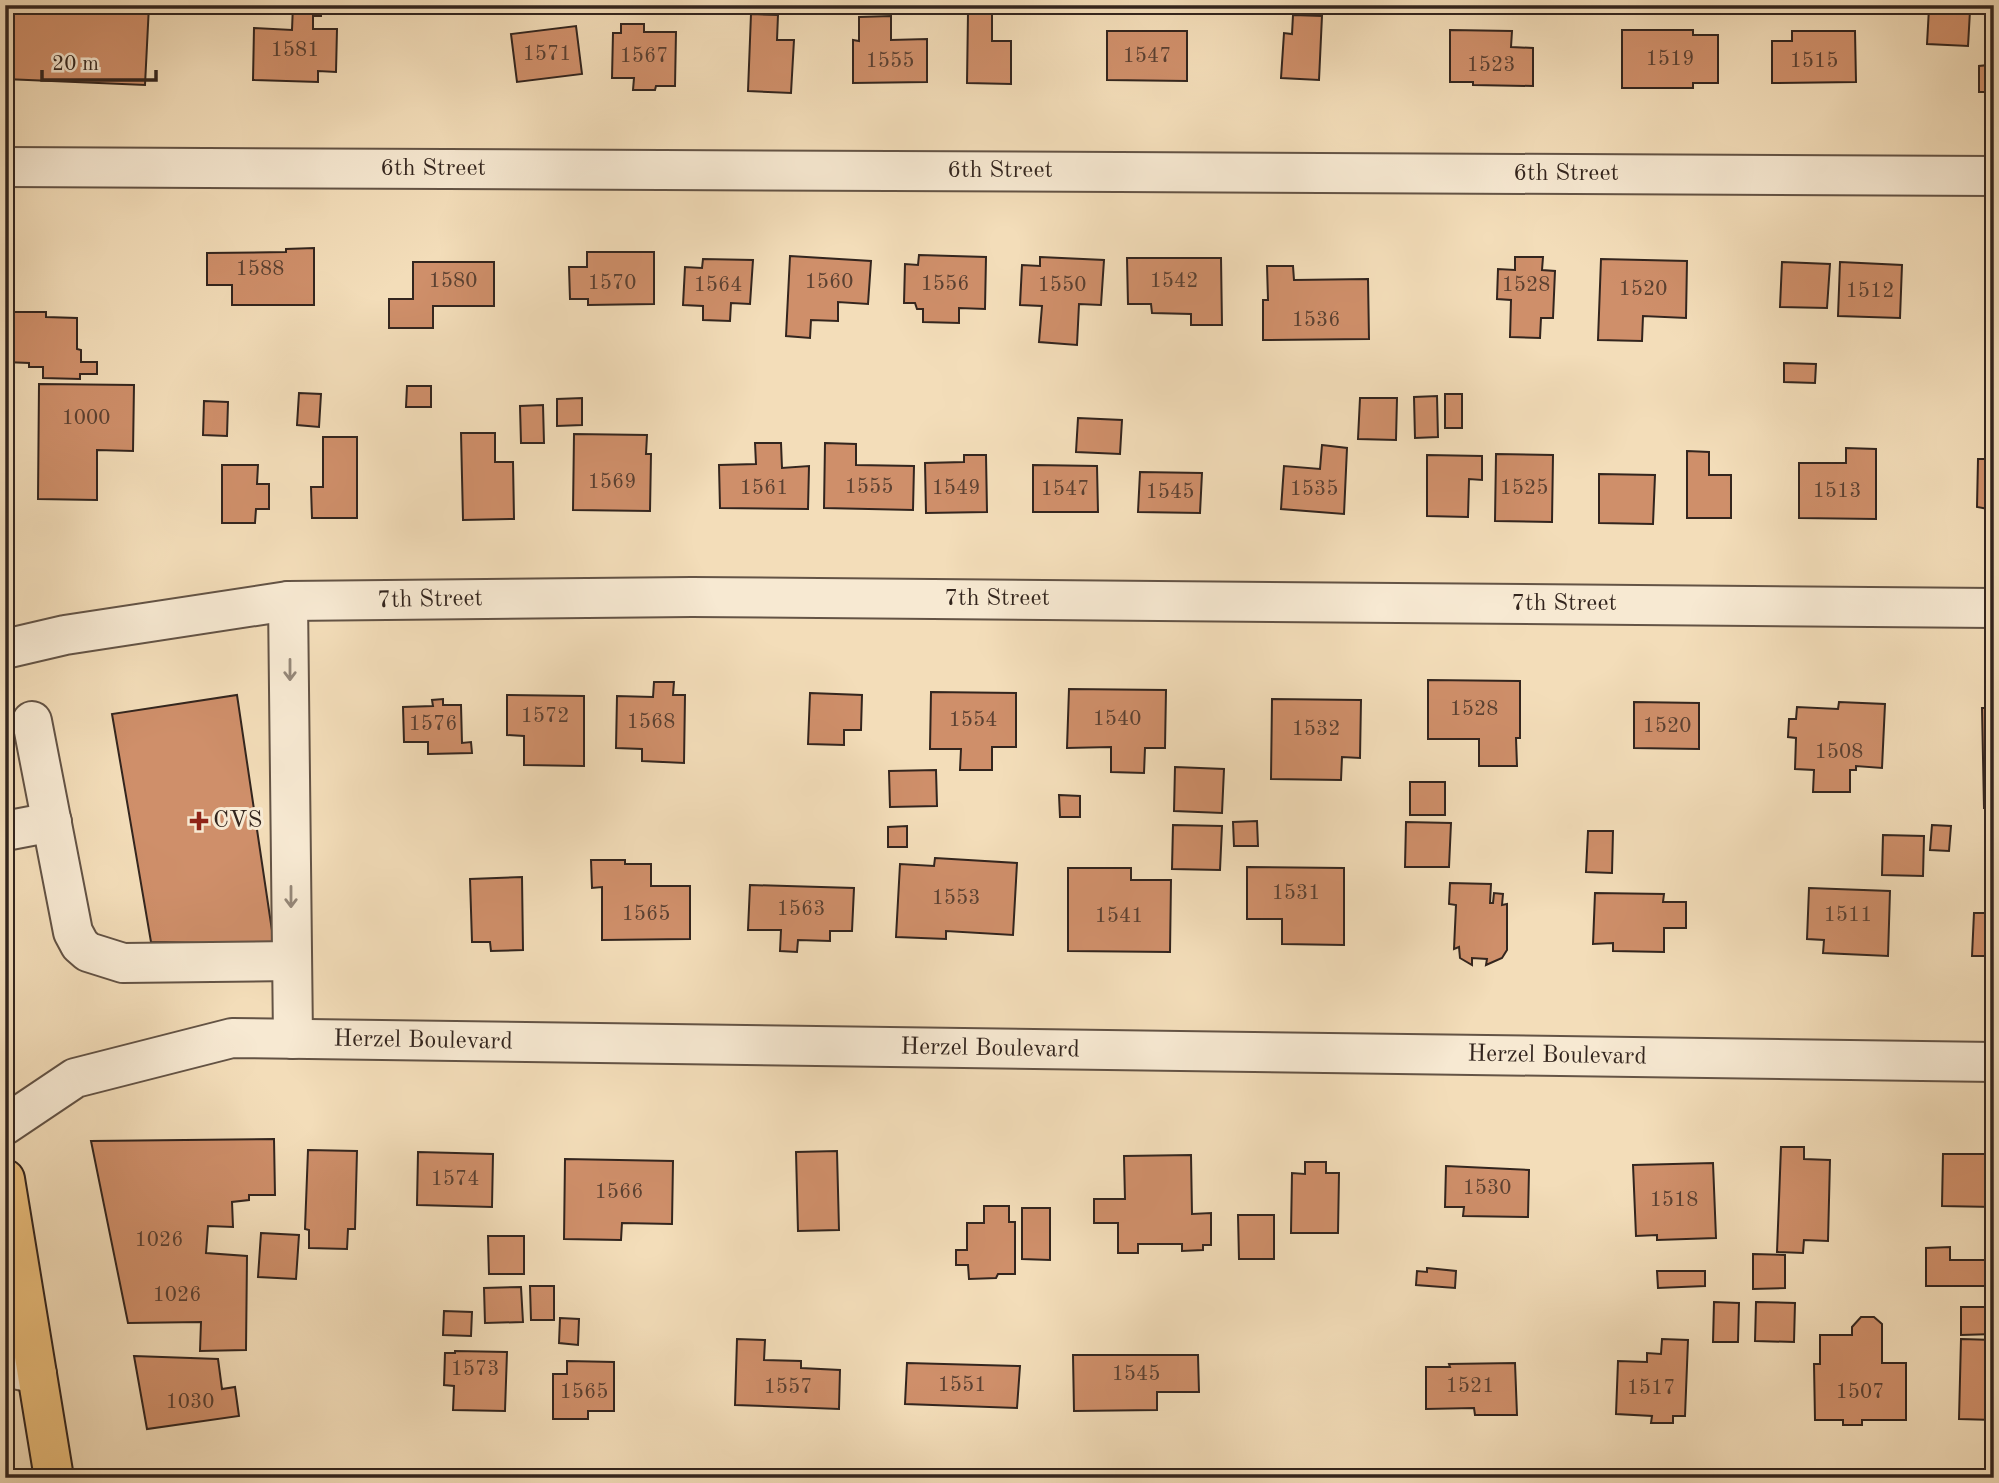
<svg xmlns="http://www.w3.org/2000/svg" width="1999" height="1483" font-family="'Old Standard TT',serif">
  <rect width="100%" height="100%" fill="#f3ddb9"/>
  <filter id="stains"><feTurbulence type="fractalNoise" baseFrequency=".00286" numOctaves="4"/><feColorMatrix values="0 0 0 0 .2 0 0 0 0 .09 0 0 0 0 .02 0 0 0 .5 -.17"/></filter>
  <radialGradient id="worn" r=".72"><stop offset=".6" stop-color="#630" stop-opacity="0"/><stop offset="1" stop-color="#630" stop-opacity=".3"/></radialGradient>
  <g fill="#cf8f6a" stroke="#33251e" stroke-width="2">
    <polygon points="5,5 149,5 145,85 5,79"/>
    <polygon points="293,5 321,5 321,16 313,16 313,29 337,29 336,72 318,71 318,82 253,80 254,28 292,30"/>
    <polygon points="682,5 712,5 712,13 682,12"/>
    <polygon points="1929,8 1970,11 1968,46 1927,44"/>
    <polygon points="968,13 992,13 992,41 1011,41 1011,84 967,83"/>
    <polygon points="751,14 778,15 777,40 794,40 791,93 748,91"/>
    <polygon points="1293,15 1322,16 1319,80 1281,78 1284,33 1292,34"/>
    <polygon points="891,16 891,40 927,39 927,82 853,83 853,40 859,41 859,17"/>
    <polygon points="621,24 644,24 644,32 676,32 675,86 656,86 655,90 633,90 634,78 612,78 613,33 621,33"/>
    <polygon points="576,26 582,74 517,82 511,34"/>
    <polygon points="1450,30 1512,31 1511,47 1533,48 1533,86 1473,85 1473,82 1450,82"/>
    <polygon points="1622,30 1693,30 1693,35 1718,35 1718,83 1693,83 1693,88 1622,88"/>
    <polygon points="1107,31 1187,31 1187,81 1107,80"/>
    <polygon points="1792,31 1855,31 1856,82 1772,83 1772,41 1792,41"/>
    <polygon points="1988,44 1994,44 1994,92 1979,92 1979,66 1988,65"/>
    <polygon points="314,248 314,305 232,305 232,285 207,285 207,253 286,252 286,249"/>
    <polygon points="587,252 654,252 654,304 588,305 588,299 570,299 569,267 587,267"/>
    <polygon points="919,255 986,257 985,309 959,308 959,323 923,322 923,309 917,309 915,303 904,303 905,264 918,265"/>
    <polygon points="790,256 871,261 868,304 838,302 838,321 811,320 810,338 786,336"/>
    <polygon points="1040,257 1104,260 1101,305 1079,304 1077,345 1039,342 1042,306 1020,305 1022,265 1040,266"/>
    <polygon points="1515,257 1543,257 1542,270 1555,271 1553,318 1541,318 1540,338 1510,337 1511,300 1497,299 1498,269 1515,270"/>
    <polygon points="1127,258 1221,258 1222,325 1191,325 1191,314 1152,313 1151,304 1128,304"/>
    <polygon points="703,259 753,260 750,304 731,303 730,321 703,320 703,306 683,305 685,267 702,268"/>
    <polygon points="1601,259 1687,261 1686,318 1643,316 1642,341 1598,340"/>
    <polygon points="413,262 494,262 494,306 433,306 433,328 389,328 389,299 413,299"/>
    <polygon points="1782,262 1830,264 1827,308 1780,307"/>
    <polygon points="1840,262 1902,265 1900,318 1838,316"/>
    <polygon points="1267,266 1293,266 1294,280 1368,279 1369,339 1263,340 1263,300 1268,300"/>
    <polygon points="5,312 46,312 46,317 77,318 77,349 81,350 81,362 97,362 97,374 80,374 80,379 43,378 43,367 29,367 29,363 5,362"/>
    <polygon points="1784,363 1816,364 1815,383 1784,382"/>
    <polygon points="39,384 134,385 133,451 97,450 97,500 38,499"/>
    <polygon points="407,386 431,386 431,407 406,407"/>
    <polygon points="299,393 321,394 319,427 297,425"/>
    <rect x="1445" y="394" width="17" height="34"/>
    <polygon points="1437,396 1438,437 1415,438 1414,397"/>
    <polygon points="582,398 582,425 557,426 557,399"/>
    <polygon points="1360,398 1397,398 1396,440 1358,439"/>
    <polygon points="204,401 228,402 227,436 203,435"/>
    <rect x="1985" y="403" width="9" height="14"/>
    <polygon points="543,405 544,443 521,443 520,406"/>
    <polygon points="1078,418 1122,420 1120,454 1076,452"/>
    <polygon points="461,433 495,433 495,462 513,462 514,519 463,520"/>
    <polygon points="574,434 647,435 646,454 651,454 650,511 573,510"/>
    <polygon points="323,437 357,437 357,518 312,518 311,487 323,487"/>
    <polygon points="755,443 781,443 782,468 809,466 808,509 720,508 719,465 756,464"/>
    <polygon points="825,443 856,444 856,465 914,466 913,510 824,508"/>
    <polygon points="1322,445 1347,448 1344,514 1281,509 1284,466 1320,469"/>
    <polygon points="1846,448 1876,449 1876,519 1799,518 1799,463 1846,463"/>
    <polygon points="1687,451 1709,452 1709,475 1731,475 1731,518 1687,518"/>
    <polygon points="1496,454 1553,455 1552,522 1495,521"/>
    <polygon points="964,455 986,455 987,512 926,513 925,463 964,462"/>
    <polygon points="1427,455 1482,456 1482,480 1469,479 1468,517 1427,516"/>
    <polygon points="1978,459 1994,459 1994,510 1977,507"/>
    <polygon points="222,465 258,465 257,484 269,484 269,509 256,509 255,523 222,523"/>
    <polygon points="1033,465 1097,466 1098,512 1033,512"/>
    <polygon points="1140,472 1202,473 1200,513 1138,512"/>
    <polygon points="1599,474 1655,475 1653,524 1599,523"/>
    <polygon points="1428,680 1520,681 1520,738 1516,738 1517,766 1479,766 1479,739 1428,739"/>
    <polygon points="654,682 674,682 673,695 685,695 684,763 642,761 642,749 616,748 617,696 653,697"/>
    <polygon points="1069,689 1166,690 1165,748 1145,748 1144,773 1111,772 1111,747 1067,748"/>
    <polygon points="931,692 1016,693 1016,747 992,747 992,770 960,770 961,749 930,749"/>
    <polygon points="810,693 862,695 861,730 844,730 844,745 808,744"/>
    <polygon points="237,695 274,944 151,942 112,714"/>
    <polygon points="507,695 584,696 584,766 524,765 524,736 507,735"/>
    <polygon points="443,699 443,705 461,705 462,743 471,742 472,753 428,754 428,742 404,742 403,707 433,706 432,700"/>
    <polygon points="1272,699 1361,700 1360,758 1342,757 1341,780 1271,779"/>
    <polygon points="1634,702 1699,703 1699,749 1634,748"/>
    <polygon points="1839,702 1885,704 1882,768 1856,766 1856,770 1850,770 1850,792 1813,792 1814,770 1795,769 1796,738 1788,737 1789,719 1796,719 1797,707 1838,709"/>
    <polygon points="1982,708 1994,708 1994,809 1984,808"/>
    <polygon points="1175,767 1224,769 1222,813 1174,811"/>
    <polygon points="936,770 937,806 890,807 889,771"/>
    <rect x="1410" y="782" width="35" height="33"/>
    <polygon points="1059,795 1080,796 1080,817 1060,817"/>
    <polygon points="1257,821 1258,846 1234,846 1233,822"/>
    <polygon points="1406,822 1451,823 1449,867 1405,867"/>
    <polygon points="1173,825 1222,826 1220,870 1172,869"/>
    <polygon points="1932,825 1951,826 1949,851 1930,850"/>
    <polygon points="907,826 907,847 888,847 888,827"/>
    <polygon points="1588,831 1613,831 1612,873 1586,872"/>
    <polygon points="1883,835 1924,836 1923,876 1882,875"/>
    <polygon points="935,858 1017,863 1013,935 946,931 946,939 896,937 900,864 934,866"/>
    <polygon points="591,860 625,860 625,864 651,864 651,886 690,886 690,939 602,940 602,887 592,888"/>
    <polygon points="1247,867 1344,868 1344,945 1282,944 1282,919 1247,919"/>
    <polygon points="1068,868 1131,868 1131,880 1171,880 1170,952 1068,951"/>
    <polygon points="522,877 523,950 491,951 490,942 472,942 470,879"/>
    <polygon points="1450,883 1491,884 1490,903 1493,903 1494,893 1503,894 1502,905 1507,904 1507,950 1502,958 1486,965 1487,959 1472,958 1472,965 1460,958 1459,947 1454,949 1456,905 1449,904"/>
    <polygon points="750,885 854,888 852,931 830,931 830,941 798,940 797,952 780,951 781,930 748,930"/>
    <polygon points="1809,888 1890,891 1888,956 1823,953 1824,940 1807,939"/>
    <polygon points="1595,893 1664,894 1663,902 1686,902 1686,928 1664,928 1664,952 1613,951 1613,943 1593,944"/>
    <polygon points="1993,909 1994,956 1972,956 1974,913 1993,913"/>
    <polygon points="274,1139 275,1195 249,1195 249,1200 232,1202 233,1227 208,1226 206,1253 247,1256 246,1350 200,1351 201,1322 128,1323 91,1141"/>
    <polygon points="1781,1147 1804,1147 1804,1159 1830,1160 1828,1241 1804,1240 1803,1253 1777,1252"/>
    <polygon points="308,1150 357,1151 355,1229 348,1229 347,1249 309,1248 309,1230 305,1229"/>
    <polygon points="837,1151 839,1230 798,1231 796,1152"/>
    <polygon points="418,1152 493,1154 492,1207 417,1205"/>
    <polygon points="1943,1154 1994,1154 1993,1207 1942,1206"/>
    <polygon points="1191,1155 1192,1214 1211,1213 1211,1245 1203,1245 1203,1250 1182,1251 1182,1244 1138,1244 1138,1253 1118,1253 1118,1223 1094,1223 1094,1199 1125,1199 1124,1156"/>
    <polygon points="565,1159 673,1161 672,1224 622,1223 621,1240 564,1239"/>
    <polygon points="1305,1162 1326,1162 1326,1173 1339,1173 1338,1233 1291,1233 1292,1173 1305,1174"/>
    <polygon points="1713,1163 1716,1238 1657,1240 1657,1235 1636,1236 1633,1165"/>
    <polygon points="1446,1166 1529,1170 1528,1217 1463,1216 1464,1207 1445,1207"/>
    <polygon points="984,1206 1009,1206 1009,1222 1015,1222 1015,1274 998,1274 996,1278 969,1279 968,1265 956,1265 956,1250 967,1250 967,1223 984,1223"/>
    <polygon points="1022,1208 1050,1208 1050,1260 1022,1259"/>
    <polygon points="1238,1215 1274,1215 1274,1259 1239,1259"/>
    <polygon points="261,1233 299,1235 296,1279 258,1277"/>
    <polygon points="488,1236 524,1236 524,1274 489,1274"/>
    <polygon points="1950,1247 1950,1260 1994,1260 1994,1286 1926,1286 1926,1248"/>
    <polygon points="1753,1254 1785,1255 1785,1288 1753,1289"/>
    <polygon points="1427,1268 1456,1271 1455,1288 1416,1285 1417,1271 1427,1272"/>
    <polygon points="1657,1271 1705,1271 1705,1286 1658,1288"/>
    <polygon points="530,1286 554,1286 554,1320 531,1320"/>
    <polygon points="521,1287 523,1322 485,1323 484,1288"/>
    <polygon points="1714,1302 1739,1303 1738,1342 1713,1342"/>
    <polygon points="1756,1302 1795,1303 1794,1342 1755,1341"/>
    <polygon points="1961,1307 1994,1307 1994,1334 1961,1335"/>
    <polygon points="444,1311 472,1312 471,1336 443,1335"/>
    <polygon points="1861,1317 1874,1317 1882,1324 1882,1363 1906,1363 1906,1420 1862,1420 1862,1425 1843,1425 1843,1420 1815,1420 1814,1364 1820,1364 1820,1335 1852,1335 1852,1327"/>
    <polygon points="560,1318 579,1319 578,1345 559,1343"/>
    <polygon points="737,1339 765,1340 764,1360 801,1361 801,1368 840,1370 839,1409 735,1405"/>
    <polygon points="1662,1339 1688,1340 1685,1416 1673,1416 1673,1423 1651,1423 1652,1416 1616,1414 1618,1361 1647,1362 1647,1353 1661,1354"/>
    <polygon points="1961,1339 1994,1340 1994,1420 1959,1419"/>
    <polygon points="455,1351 507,1352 505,1411 453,1410 454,1386 444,1385 445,1353 455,1353"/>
    <polygon points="1073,1355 1198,1355 1199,1392 1157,1392 1157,1410 1074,1411"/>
    <polygon points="134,1356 218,1359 222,1389 235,1387 239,1416 147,1429"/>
    <polygon points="567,1361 614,1362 614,1411 588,1411 588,1419 553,1419 553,1374 567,1374"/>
    <polygon points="907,1363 1020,1366 1017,1408 905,1404"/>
    <polygon points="1515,1363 1517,1415 1475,1415 1474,1408 1426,1409 1426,1367 1450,1367 1449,1364"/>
  </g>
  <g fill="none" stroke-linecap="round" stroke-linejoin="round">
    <g stroke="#635345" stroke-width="42">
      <g id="minor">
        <polyline points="5,167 1994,176"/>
        <polyline points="288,601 293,1039"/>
        <polyline points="5,649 65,635 288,601 692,597 1994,608"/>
        <polyline points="32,721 73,932 80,945 88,952 123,963 291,961"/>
        <polyline points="5,831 52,822"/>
        <polyline points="5,1125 75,1078 232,1038 1994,1062"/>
        <polyline points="5,1367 37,1374"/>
      </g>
    </g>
    <g stroke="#33251e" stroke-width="42">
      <polyline id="major" points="5,1179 54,1478"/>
    </g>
    <use href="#minor" stroke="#f7e9d2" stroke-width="38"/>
    <use href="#major" stroke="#eabe7c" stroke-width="38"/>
  </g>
  <defs><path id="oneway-shaft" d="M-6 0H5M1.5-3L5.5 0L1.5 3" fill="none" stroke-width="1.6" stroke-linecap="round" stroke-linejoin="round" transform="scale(1.75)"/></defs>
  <g stroke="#958778">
    <use href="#oneway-shaft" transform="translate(290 670) rotate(90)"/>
    <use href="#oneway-shaft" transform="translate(291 897) rotate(90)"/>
  </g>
  <path fill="#8f2418" stroke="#f7e9d2" stroke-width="2.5" d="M195.5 810.5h7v7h7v7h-7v7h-7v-7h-7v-7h7z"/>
  <g text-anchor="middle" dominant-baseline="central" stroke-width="6" stroke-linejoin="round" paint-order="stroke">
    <g font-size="21" fill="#5a4031">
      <text x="295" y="50">1581</text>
      <text x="547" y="54">1571</text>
      <text x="644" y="56">1567</text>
      <text x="1147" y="56">1547</text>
      <text x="1670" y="59">1519</text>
      <text x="890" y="61">1555</text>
      <text x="1814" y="61">1515</text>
      <text x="1491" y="65">1523</text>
      <text x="260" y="269">1588</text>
      <text x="453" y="281">1580</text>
      <text x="1174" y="281">1542</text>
      <text x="829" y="282">1560</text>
      <text x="612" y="283">1570</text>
      <text x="945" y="284">1556</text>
      <text x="718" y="285">1564</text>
      <text x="1062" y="285">1550</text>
      <text x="1526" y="285">1528</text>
      <text x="1643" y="289">1520</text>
      <text x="1870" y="291">1512</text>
      <text x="1316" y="320">1536</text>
      <text x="86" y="418">1000</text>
      <text x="612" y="482">1569</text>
      <text x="869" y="487">1555</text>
      <text x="764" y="488">1561</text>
      <text x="956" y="488">1549</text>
      <text x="1524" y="488">1525</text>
      <text x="1065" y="489">1547</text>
      <text x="1314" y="489">1535</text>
      <text x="1837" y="491">1513</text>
      <text x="1170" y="492">1545</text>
      <text x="1474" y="709">1528</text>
      <text x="545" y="716">1572</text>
      <text x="1117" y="719">1540</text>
      <text x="973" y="720">1554</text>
      <text x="651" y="722">1568</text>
      <text x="433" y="724">1576</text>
      <text x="1667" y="726">1520</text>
      <text x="1316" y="729">1532</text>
      <text x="1839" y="752">1508</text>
      <text x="1296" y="893">1531</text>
      <text x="956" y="898">1553</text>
      <text x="801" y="909">1563</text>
      <text x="646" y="914">1565</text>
      <text x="1848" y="915">1511</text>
      <text x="1119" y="916">1541</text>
      <text x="455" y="1179">1574</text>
      <text x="1487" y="1188">1530</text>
      <text x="619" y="1192">1566</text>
      <text x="1674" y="1200">1518</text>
      <text x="159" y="1240">1026</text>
      <text x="177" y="1295">1026</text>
      <text x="475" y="1369">1573</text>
      <text x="1136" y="1374">1545</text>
      <text x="962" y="1385">1551</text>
      <text x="1470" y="1386">1521</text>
      <text x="788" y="1387">1557</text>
      <text x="1651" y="1388">1517</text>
      <text x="584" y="1392">1565</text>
      <text x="1860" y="1392">1507</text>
      <text x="190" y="1402">1030</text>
    </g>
    <g font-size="24" fill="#33251e" stroke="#f7e9d2">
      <text x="433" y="169">6th Street</text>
      <text x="1000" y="171">6th Street</text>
      <text x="1566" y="174">6th Street</text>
      <text x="997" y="599">7th Street</text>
      <text transform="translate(430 600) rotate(-1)">7th Street</text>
      <text x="1564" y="604">7th Street</text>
      <text transform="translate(423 1041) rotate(1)">Herzel Boulevard</text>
      <text transform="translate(990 1049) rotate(1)">Herzel Boulevard</text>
      <text transform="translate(1557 1056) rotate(1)">Herzel Boulevard</text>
    </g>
    <g font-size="24" fill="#33251e" stroke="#f7e9d2" text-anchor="start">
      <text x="213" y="821">CVS</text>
    </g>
  </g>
  <rect width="1999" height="1483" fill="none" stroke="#f3ddb9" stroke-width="28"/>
  <rect x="7" y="7" width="1985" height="1469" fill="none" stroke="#33251e" stroke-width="3.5"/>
  <rect x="14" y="14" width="1971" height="1455" fill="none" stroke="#33251e" stroke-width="2"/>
  <path d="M42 70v10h114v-10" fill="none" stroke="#33251e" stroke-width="3.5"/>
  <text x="52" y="70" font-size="21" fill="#33251e" stroke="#f7e9d2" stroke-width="5" paint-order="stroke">20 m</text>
  <rect width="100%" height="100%" filter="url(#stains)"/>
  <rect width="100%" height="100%" fill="url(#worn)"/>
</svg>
